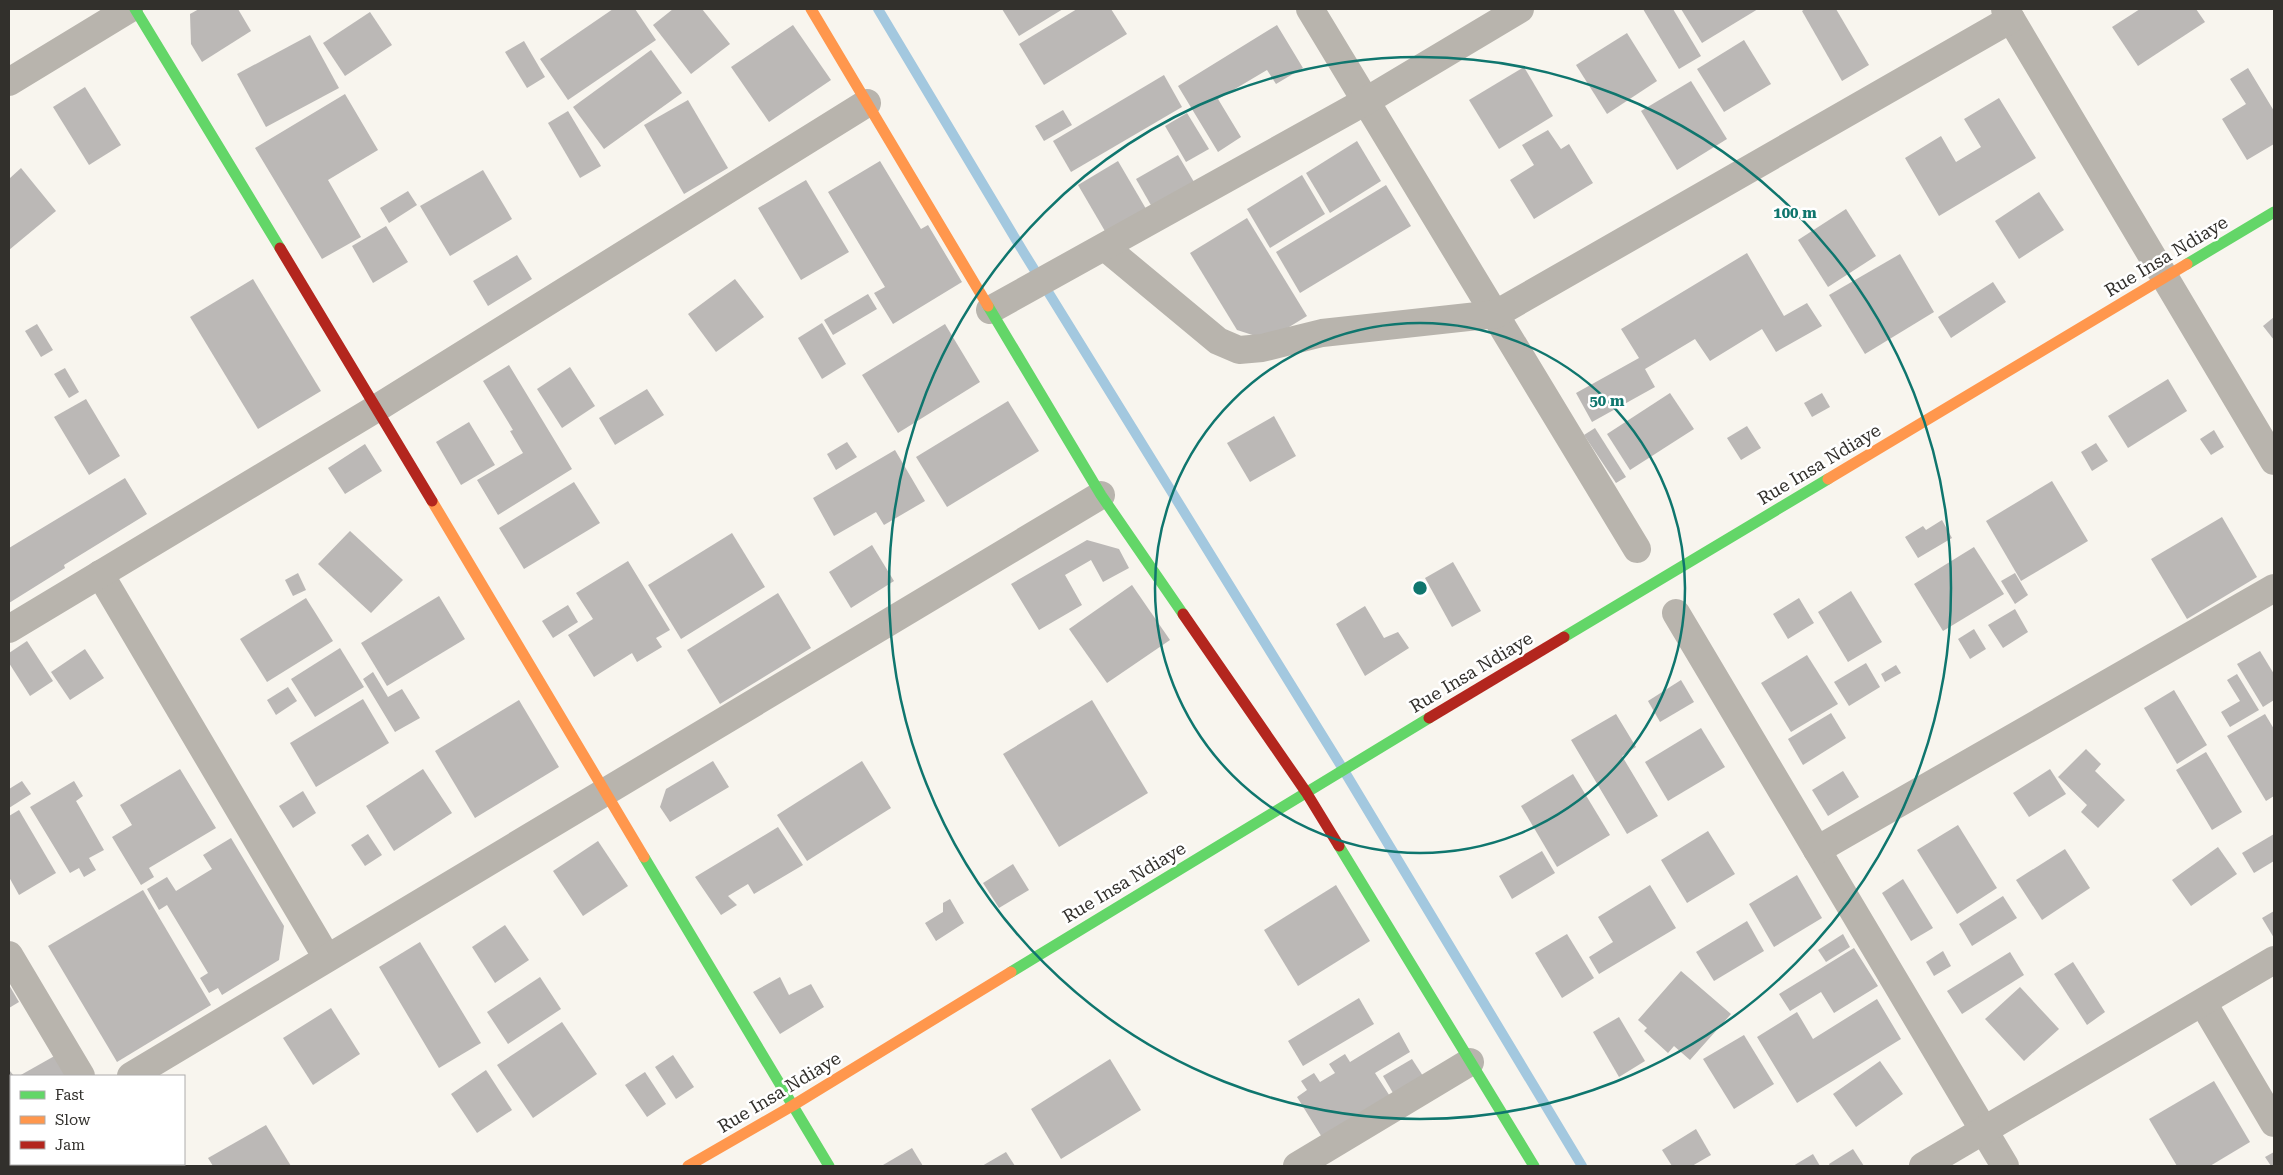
<svg xmlns="http://www.w3.org/2000/svg" width="2283" height="1175" font-family="'Roboto Serif',serif">
  <rect width="100%" height="100%" fill="#f8f5ee"/>
  <g fill="none" stroke-linecap="round" stroke-linejoin="round">
    <polyline stroke="#a3c8df" stroke-width="10" points="878,9 1024,253 1343,769 1582,1166"/>
  </g>
  <g fill="#bbb8b6">
    <polygon points="199,9 238,9 251,31 202,62 191,44 190,14"/>
    <polygon points="613,9 635,9 656,40 568,100 540,59"/>
    <polygon points="673,9 702,9 730,44 691,74 653,25"/>
    <polygon points="1002,9 1063,9 1019,36"/>
    <polygon points="1077,9 1111,9 1127,34 1044,85 1019,44"/>
    <polygon points="1643,9 1673,9 1701,56 1679,69"/>
    <polygon points="1681,9 1758,9 1702,43"/>
    <polygon points="1805,9 1836,9 1869,65 1842,81 1802,11"/>
    <polygon points="2140,9 2196,9 2205,22 2138,66 2112,27"/>
    <polygon points="370,12 392,45 345,76 323,43"/>
    <polygon points="793,25 831,80 769,122 731,67"/>
    <polygon points="1277,25 1303,68 1276,84 1267,70 1218,99 1241,137 1218,152 1178,86"/>
    <polygon points="1627,33 1657,81 1607,114 1576,65"/>
    <polygon points="310,35 339,88 266,127 237,74"/>
    <polygon points="1744,40 1771,84 1724,112 1697,69"/>
    <polygon points="524,41 545,77 527,88 505,52"/>
    <polygon points="651,50 682,93 604,149 573,107"/>
    <polygon points="1524,67 1553,116 1499,149 1469,100"/>
    <polygon points="2248,68 2274,111 2274,144 2247,160 2222,119 2246,104 2230,79"/>
    <polygon points="1164,75 1182,107 1071,172 1053,141"/>
    <polygon points="1691,81 1727,139 1677,170 1641,111"/>
    <polygon points="85,87 121,145 89,165 53,107"/>
    <polygon points="345,94 378,150 328,180 361,237 322,259 255,148"/>
    <polygon points="1999,98 2036,158 1939,216 1905,158 1941,136 1956,162 1981,147 1964,119"/>
    <polygon points="688,100 728,168 684,194 644,125"/>
    <polygon points="1063,110 1072,125 1044,141 1035,126"/>
    <polygon points="568,111 601,166 580,178 548,123"/>
    <polygon points="1187,113 1209,149 1186,162 1165,126"/>
    <polygon points="1548,130 1561,149 1569,144 1593,183 1534,219 1510,180 1534,165 1522,145"/>
    <polygon points="1357,141 1381,181 1330,213 1306,173"/>
    <polygon points="1178,155 1194,182 1152,207 1136,179"/>
    <polygon points="880,161 921,229 928,225 962,282 893,324 874,293 885,287 828,192"/>
    <polygon points="1118,161 1149,214 1109,238 1078,185"/>
    <polygon points="21,168 56,211 9,250 9,179"/>
    <polygon points="483,170 512,219 450,256 420,206"/>
    <polygon points="1302,175 1325,214 1270,248 1247,209"/>
    <polygon points="806,180 849,252 801,280 758,208"/>
    <polygon points="1386,185 1411,226 1300,293 1276,252"/>
    <polygon points="408,191 417,205 389,223 380,208"/>
    <polygon points="2039,192 2064,230 2019,259 1995,221"/>
    <polygon points="1846,209 1876,256 1828,287 1798,240"/>
    <polygon points="1247,218 1307,316 1268,340 1237,330 1190,253"/>
    <polygon points="386,226 408,262 373,283 352,246"/>
    <polygon points="1747,253 1784,316 1807,303 1822,326 1776,352 1762,329 1710,361 1695,339 1645,369 1655,387 1592,422 1576,393 1639,358 1621,329"/>
    <polygon points="1900,254 1934,312 1865,354 1829,295"/>
    <polygon points="517,255 532,279 488,306 473,281"/>
    <polygon points="253,279 321,391 258,429 190,317"/>
    <polygon points="735,279 764,317 716,352 688,314"/>
    <polygon points="1993,282 2006,302 1951,338 1938,317"/>
    <polygon points="868,294 877,309 833,335 824,320"/>
    <polygon points="2274,317 2274,340 2263,326"/>
    <polygon points="822,323 846,364 822,379 798,338"/>
    <polygon points="37,324 53,350 41,357 25,331"/>
    <polygon points="945,324 980,382 898,433 862,375"/>
    <polygon points="509,365 572,469 498,515 477,480 523,453 510,431 513,430 483,381"/>
    <polygon points="570,367 595,406 562,428 537,389"/>
    <polygon points="65,368 79,392 69,398 54,374"/>
    <polygon points="2168,379 2187,411 2128,448 2108,416"/>
    <polygon points="647,389 664,415 615,445 599,418"/>
    <polygon points="1670,393 1694,429 1630,470 1607,434"/>
    <polygon points="1822,393 1830,407 1812,417 1804,403"/>
    <polygon points="86,399 120,456 89,475 54,417"/>
    <polygon points="1008,401 1039,451 947,507 916,457"/>
    <polygon points="1274,416 1296,456 1250,482 1227,443"/>
    <polygon points="469,422 495,465 461,485 436,442"/>
    <polygon points="1747,426 1761,448 1741,460 1727,438"/>
    <polygon points="1595,428 1626,477 1616,483 1584,435"/>
    <polygon points="2214,430 2224,447 2211,455 2200,439"/>
    <polygon points="847,442 857,457 836,470 827,454"/>
    <polygon points="2096,443 2108,461 2092,471 2081,452"/>
    <polygon points="365,444 382,471 345,494 328,468"/>
    <polygon points="895,450 925,501 884,525 876,512 834,536 813,498"/>
    <polygon points="125,478 147,514 64,565 65,568 9,603 9,548"/>
    <polygon points="2052,481 2088,541 2021,581 1986,521"/>
    <polygon points="574,482 600,523 524,569 499,528"/>
    <polygon points="2222,517 2257,577 2187,619 2151,559"/>
    <polygon points="1942,520 1952,538 1918,558 1905,537 1923,526 1926,530"/>
    <polygon points="350,531 403,580 371,613 318,564"/>
    <polygon points="732,533 765,587 681,639 648,585"/>
    <polygon points="1087,540 1119,549 1129,568 1103,582 1091,560 1065,575 1082,605 1039,630 1011,584"/>
    <polygon points="872,545 894,581 851,608 829,572"/>
    <polygon points="1974,547 2004,594 1943,631 1914,584"/>
    <polygon points="628,561 670,630 656,638 662,647 637,662 632,653 594,677 568,635 593,619 576,593"/>
    <polygon points="1453,562 1481,611 1452,627 1425,578"/>
    <polygon points="298,573 306,590 293,596 285,580"/>
    <polygon points="2015,573 2028,595 2015,604 2001,581"/>
    <polygon points="1132,585 1170,640 1107,683 1069,629"/>
    <polygon points="1851,591 1882,642 1848,662 1818,612"/>
    <polygon points="778,593 811,648 720,704 687,650"/>
    <polygon points="439,596 465,639 387,686 361,643"/>
    <polygon points="306,598 333,641 267,682 240,639"/>
    <polygon points="1799,598 1814,623 1788,639 1773,614"/>
    <polygon points="568,605 578,622 553,638 542,621"/>
    <polygon points="1365,606 1384,638 1398,632 1409,648 1365,676 1336,624"/>
    <polygon points="2015,609 2028,632 2003,648 1988,625"/>
    <polygon points="1974,629 1986,649 1970,659 1958,639"/>
    <polygon points="27,641 53,681 30,696 9,663 9,653"/>
    <polygon points="340,648 364,687 315,717 291,679"/>
    <polygon points="85,649 104,678 70,700 51,672"/>
    <polygon points="2260,651 2274,674 2274,700 2263,707 2237,664"/>
    <polygon points="1807,655 1838,704 1791,732 1761,683"/>
    <polygon points="1866,663 1880,687 1849,706 1834,682"/>
    <polygon points="1896,665 1901,673 1885,682 1881,674"/>
    <polygon points="373,672 388,697 402,689 420,718 395,732 363,679"/>
    <polygon points="2237,674 2259,710 2230,727 2221,712 2240,701 2227,680"/>
    <polygon points="1681,680 1694,702 1660,722 1648,701"/>
    <polygon points="288,687 297,701 276,715 267,700"/>
    <polygon points="2174,690 2207,745 2177,764 2144,708"/>
    <polygon points="363,699 389,743 316,787 290,743"/>
    <polygon points="519,700 559,767 475,818 435,751"/>
    <polygon points="1092,700 1148,793 1059,847 1003,754"/>
    <polygon points="1831,713 1846,738 1803,765 1788,739"/>
    <polygon points="1616,714 1636,747 1622,756 1658,816 1627,834 1571,740"/>
    <polygon points="2265,714 2274,729 2274,796 2266,801 2227,736"/>
    <polygon points="1701,728 1725,767 1668,801 1645,762"/>
    <polygon points="2086,749 2101,764 2095,771 2125,800 2098,828 2081,812 2087,805 2058,777"/>
    <polygon points="2206,752 2242,812 2212,830 2176,770"/>
    <polygon points="713,761 729,787 670,822 660,807 666,789"/>
    <polygon points="862,761 891,808 807,861 777,815"/>
    <polygon points="180,769 216,828 149,868 154,877 141,885 112,837 132,825 120,805"/>
    <polygon points="423,769 452,813 394,851 366,806"/>
    <polygon points="2050,769 2066,794 2029,817 2013,793"/>
    <polygon points="1843,771 1859,797 1828,816 1812,790"/>
    <polygon points="1573,774 1610,835 1557,867 1521,806"/>
    <polygon points="22,781 31,794 9,808 9,789"/>
    <polygon points="74,781 83,796 76,801 104,850 89,858 96,870 84,877 79,868 70,873 30,807"/>
    <polygon points="303,791 316,813 293,828 279,806"/>
    <polygon points="19,810 56,873 19,895 9,877 9,816"/>
    <polygon points="1958,825 1997,888 1957,914 1917,850"/>
    <polygon points="778,827 803,865 754,894 748,884 728,896 737,905 721,915 695,877"/>
    <polygon points="1708,831 1735,874 1687,903 1661,860"/>
    <polygon points="368,834 382,855 365,866 351,845"/>
    <polygon points="2274,834 2274,861 2254,873 2242,853"/>
    <polygon points="231,838 284,926 279,960 222,995 218,988 209,993 200,978 208,973 167,905 159,910 147,889 167,877 176,891 212,869 203,855"/>
    <polygon points="598,841 628,886 583,916 553,871"/>
    <polygon points="2218,847 2237,874 2191,906 2172,880"/>
    <polygon points="2065,849 2090,888 2042,920 2016,880"/>
    <polygon points="1542,851 1555,873 1512,899 1499,876"/>
    <polygon points="1013,864 1029,890 999,908 983,883"/>
    <polygon points="1797,875 1822,918 1774,947 1749,904"/>
    <polygon points="1903,879 1933,928 1911,941 1882,893"/>
    <polygon points="1336,885 1370,941 1298,986 1264,930"/>
    <polygon points="1650,885 1676,928 1599,974 1589,957 1613,942 1598,917"/>
    <polygon points="143,890 211,1005 117,1062 48,946"/>
    <polygon points="2003,896 2017,918 1972,946 1959,924"/>
    <polygon points="950,899 964,923 936,941 925,923 943,912 943,903"/>
    <polygon points="2274,911 2274,938 2262,918"/>
    <polygon points="1747,921 1764,951 1714,981 1696,952"/>
    <polygon points="505,925 529,960 495,983 472,947"/>
    <polygon points="1567,934 1594,978 1562,998 1535,953"/>
    <polygon points="1843,934 1850,947 1826,962 1818,950"/>
    <polygon points="420,942 481,1043 439,1068 379,967"/>
    <polygon points="1854,948 1878,986 1834,1013 1821,992 1790,1011 1779,994"/>
    <polygon points="1943,951 1951,966 1934,976 1926,962"/>
    <polygon points="2010,952 2024,975 1962,1014 1947,991"/>
    <polygon points="2073,962 2105,1012 2087,1025 2054,974"/>
    <polygon points="1681,971 1731,1014 1690,1060 1674,1046 1668,1053 1644,1031 1647,1028 1638,1020"/>
    <polygon points="540,977 561,1009 508,1044 487,1012"/>
    <polygon points="780,977 789,995 811,984 824,1007 780,1034 753,992"/>
    <polygon points="9,985 19,1002 9,1008"/>
    <polygon points="2020,987 2059,1029 2024,1061 1985,1019"/>
    <polygon points="1359,998 1374,1024 1303,1066 1288,1041"/>
    <polygon points="1877,999 1901,1039 1797,1103 1757,1037 1797,1012 1813,1039"/>
    <polygon points="331,1008 360,1054 313,1085 283,1038"/>
    <polygon points="1619,1017 1645,1061 1619,1077 1593,1032"/>
    <polygon points="562,1022 597,1074 533,1118 497,1065"/>
    <polygon points="1399,1032 1410,1052 1375,1073 1393,1101 1325,1142 1297,1097 1307,1090 1301,1081 1314,1073 1320,1082 1335,1073 1329,1064 1345,1054 1350,1062"/>
    <polygon points="1744,1035 1774,1084 1734,1109 1703,1059"/>
    <polygon points="58,1054 72,1076 19,1076"/>
    <polygon points="673,1055 694,1087 676,1099 655,1067"/>
    <polygon points="1110,1059 1141,1110 1061,1159 1031,1109"/>
    <polygon points="1412,1059 1423,1076 1393,1093 1383,1076"/>
    <polygon points="1880,1061 1903,1094 1856,1127 1833,1094"/>
    <polygon points="486,1070 512,1110 477,1133 451,1094"/>
    <polygon points="10,1071 14,1076 11,1076 11,1122 9,1123"/>
    <polygon points="645,1072 666,1104 647,1117 625,1085"/>
    <polygon points="2214,1081 2250,1142 2210,1166 2177,1166 2149,1119"/>
    <polygon points="266,1125 291,1166 213,1166 208,1158"/>
    <polygon points="1696,1129 1711,1155 1692,1166 1672,1166 1662,1150"/>
    <polygon points="912,1148 923,1166 884,1166 883,1165"/>
    <polygon points="1853,1149 1864,1166 1830,1166 1829,1164"/>
    <polygon points="1006,1152 1015,1166 982,1166"/>
    <polygon points="2274,1152 2274,1166 2271,1166 2265,1157"/>
    <polygon points="1813,1154 1820,1166 1793,1166"/>
  </g>
  <g fill="none" stroke-linecap="round" stroke-linejoin="round">
    <g stroke="#b8b4ad" stroke-width="28">
      <polyline points="1310,9 1637,549"/>
      <polyline points="2005,9 2274,461"/>
      <polyline points="9,82 129,9"/>
      <polyline points="1106,248 1218,341 1239,350 1262,348 1322,333 1496,314 2011,19"/>
      <polyline points="990,310 1366,101 1520,9"/>
      <polyline points="100,574 327,958"/>
      <polyline points="1676,613 2005,1166"/>
      <polyline points="9,629 377,408 867,103"/>
      <polyline points="1817,850 2274,588"/>
      <polyline points="9,955 81,1076"/>
      <polyline points="2203,1003 2274,1123"/>
      <polyline points="131,1076 1101,495"/>
      <polyline points="9,1150 11,1148"/>
      <polyline points="132,1164 134,1166"/>
      <polyline points="1297,1166 1470,1062"/>
      <polyline points="1923,1166 2274,960"/>
    </g>
    <g stroke="#63d668" stroke-width="11">
      <polyline points="135,9 280,248"/>
      <polyline points="2187,264 2274,212"/>
      <polyline points="988,306 1101,495 1183,614"/>
      <polyline points="1564,637 1828,479"/>
      <polyline points="1339,846 1534,1166"/>
      <polyline points="644,857 829,1166"/>
      <polyline points="1011,972 1429,718"/>
    </g>
    <g stroke="#ff974d" stroke-width="11">
      <polyline points="811,9 988,306"/>
      <polyline points="1828,479 2187,264"/>
      <polyline points="432,501 644,857"/>
      <polyline points="688,1166 792,1106 1011,972"/>
    </g>
    <g stroke="#b3261e" stroke-width="11">
      <polyline points="280,248 432,501"/>
      <polyline points="1183,614 1306,792 1339,846"/>
      <polyline points="1429,718 1564,637"/>
    </g>
  </g>
  <g fill="none" stroke="#0f766e" stroke-width="2.5">
    <circle cx="1420" cy="588" r="265"/>
    <circle cx="1420" cy="588" r="531"/>
  </g>
  <g text-anchor="middle" dominant-baseline="central" stroke-width="5" stroke-linejoin="round" paint-order="stroke">
    <g font-size="18" fill="#32302c" stroke="#fff">
      <text transform="translate(2166 256) rotate(-31)">Rue Insa Ndiaye</text>
      <text transform="translate(1819 464) rotate(-31)">Rue Insa Ndiaye</text>
      <text transform="translate(1471 672) rotate(-31)">Rue Insa Ndiaye</text>
      <text transform="translate(1124 882) rotate(-31)">Rue Insa Ndiaye</text>
      <text transform="translate(779 1092) rotate(-31)">Rue Insa Ndiaye</text>
    </g>
  </g>
  <circle cx="1420" cy="588" r="8" fill="#0f766e" stroke="#fff" stroke-width="2.5"/>
  <g font-size="15" text-anchor="middle" font-weight="bold" fill="#0f766e" stroke="#fff" stroke-width="5" stroke-linejoin="round" paint-order="stroke">
    <text x="1795" y="218">100 m</text>
    <text x="1607" y="406">50 m</text>
  </g>
  <rect width="2283" height="1175" fill="none" stroke="#32302c" stroke-width="20"/>
  <rect x="10" y="1075" width="175" height="90" fill="#ffffff" stroke="#adacab"/>
  <rect x="20" y="1091" width="25" height="8" fill="#63d668" stroke="#adacab"/>
  <text x="55" y="1100" font-size="15" fill="#32302c">Fast</text>
  <rect x="20" y="1116" width="25" height="8" fill="#ff974d" stroke="#adacab"/>
  <text x="55" y="1125" font-size="15" fill="#32302c">Slow</text>
  <rect x="20" y="1141" width="25" height="8" fill="#b3261e" stroke="#adacab"/>
  <text x="55" y="1150" font-size="15" fill="#32302c">Jam</text>
</svg>
